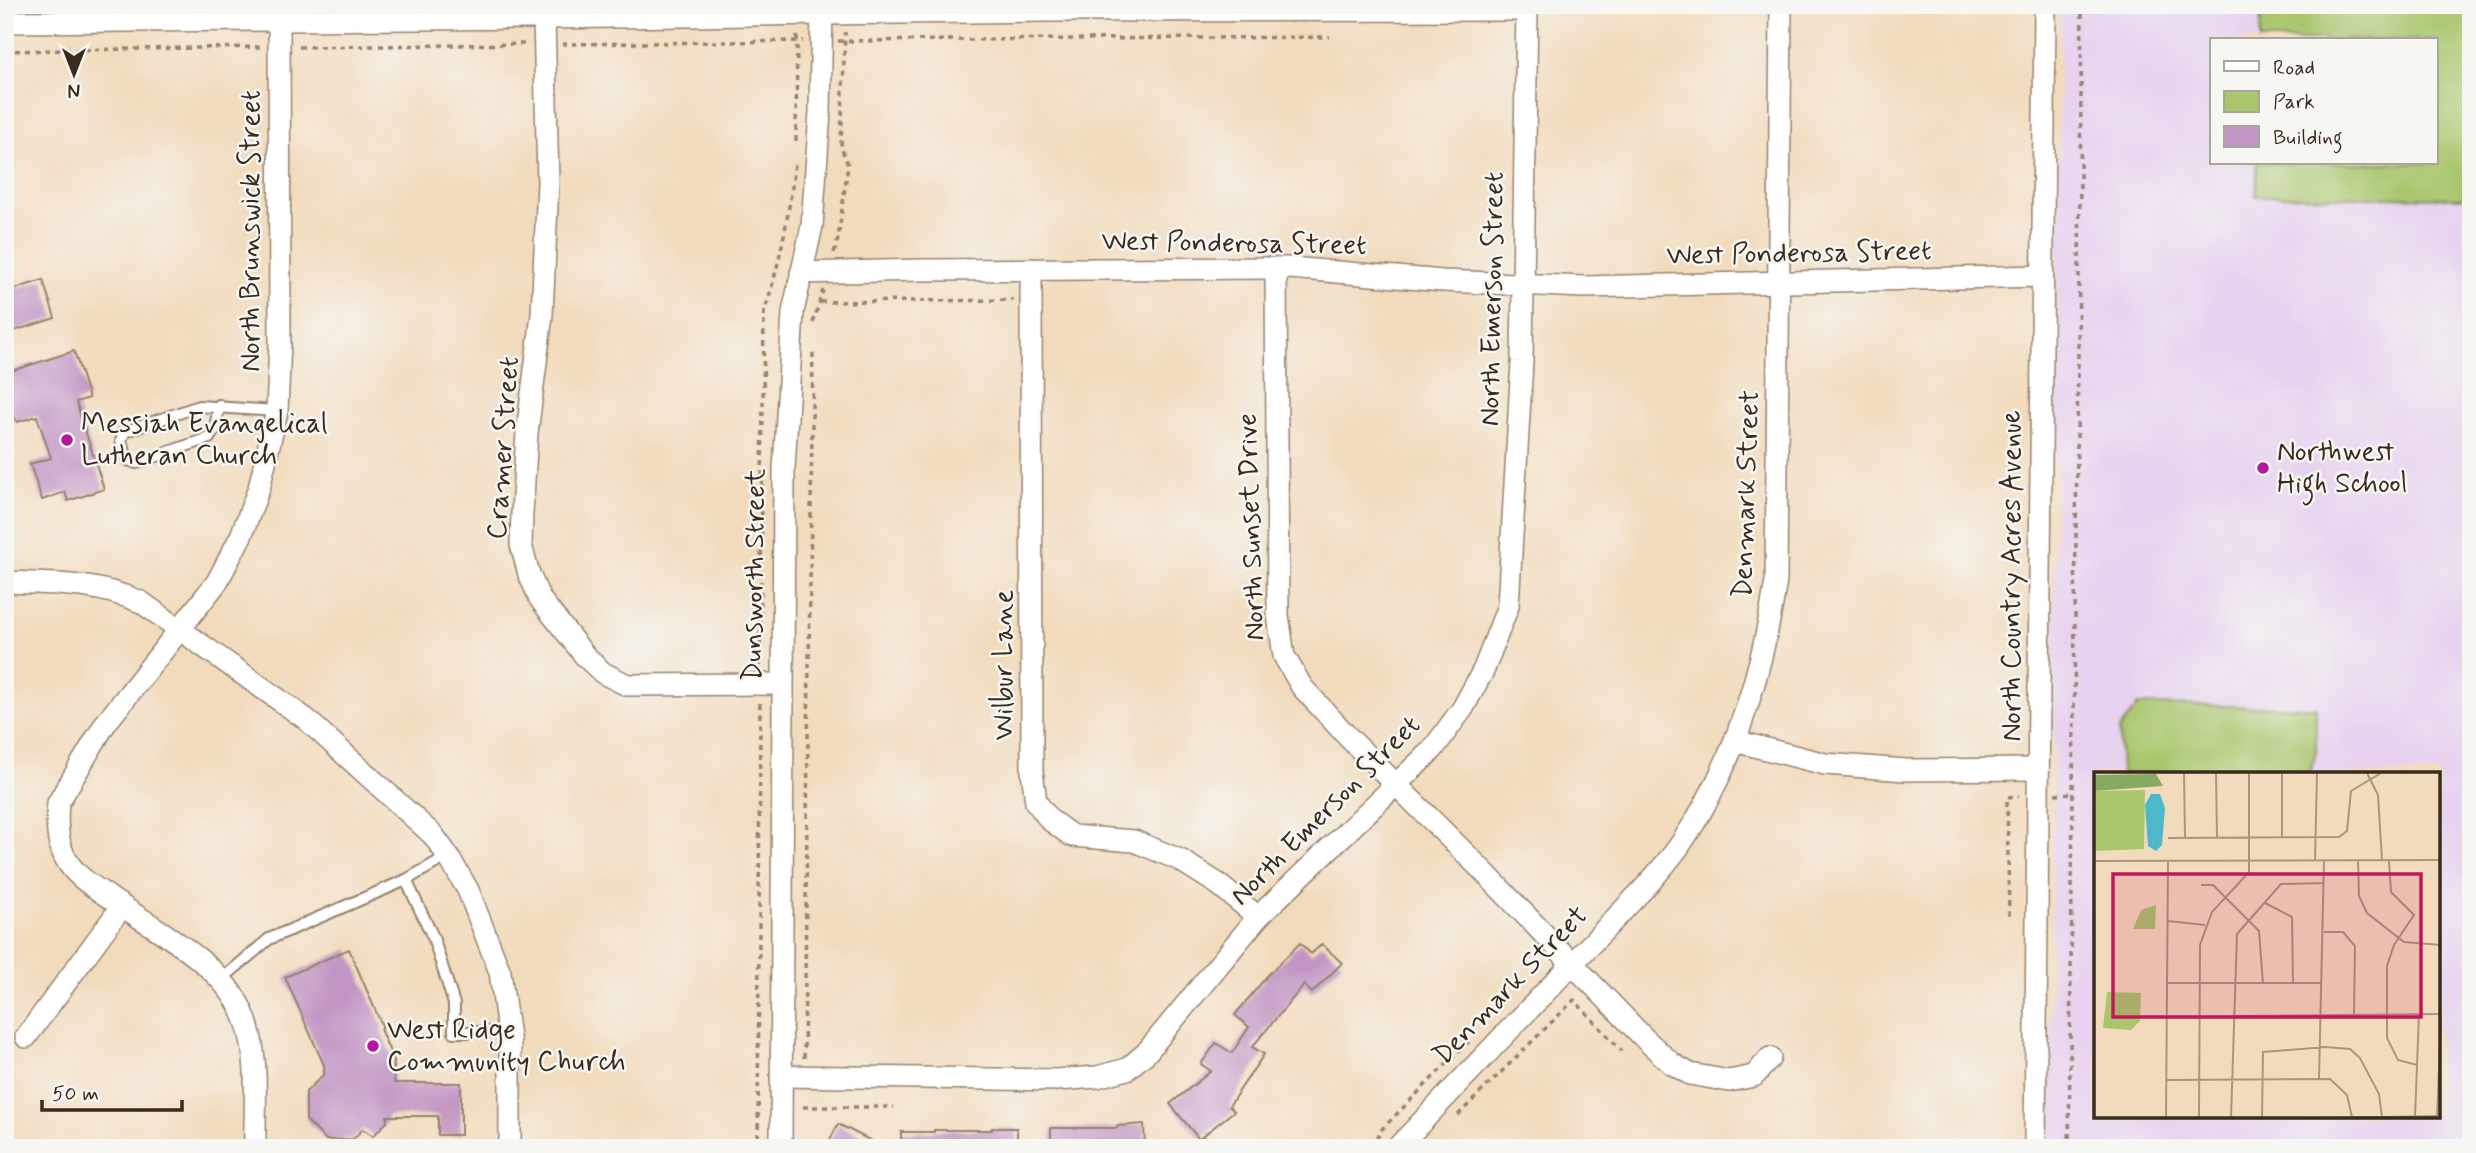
<svg xmlns="http://www.w3.org/2000/svg" width="2476" height="1153" font-family="Mynerve,sans-serif">
  <style>
    .built { fill: #e7d2ef; fill-rule: evenodd }
    .green { fill: #a9c66d; stroke: #727846; stroke-width: 2 }
    .building { fill: #c296c4 }
    .lines { fill: none; stroke-linecap: round; stroke-linejoin: round }
    .service-casing { stroke: #96826e; stroke-width: 14 }
    .minor-casing { stroke: #96826e; stroke-width: 24 }
    .path { stroke: #96826e; stroke-width: 3.5; stroke-dasharray: 5 5; stroke-linecap: butt }
    .service { stroke: #fff; stroke-width: 10 }
    .minor { stroke: #fff; stroke-width: 21 }
    .poi-dot { fill: #b5179e; stroke: #f6f6f2; stroke-width: 2.5 }
    .labels { text-anchor: middle; dominant-baseline: central; stroke-width: 5; stroke-linejoin: round; paint-order: stroke }
    .street-label { font-size: 28px; fill: #3b2a1e; stroke: #f6f6f2 }
    .poi-label { font-size: 28px; fill: #3b2a1e; stroke: #f6f6f2; text-anchor: start }
    .inset-road { fill: none; stroke: #a9947d; stroke-width: 2 }
    .view { fill: #c2185b; fill-opacity: 0.15; stroke: #c2185b; stroke-width: 3.5 }
    .inset-edge { fill: none; stroke: #3b2a1e; stroke-width: 3.5 }
  </style>
  <rect width="100%" height="100%" fill="#f6f6f2"/>
  <filter id="ink" filterUnits="userSpaceOnUse"><feTurbulence type="fractalNoise" baseFrequency=".0143" numOctaves="2"/><feDisplacementMap in="SourceGraphic" scale="14" xChannelSelector="R" yChannelSelector="G"/><feConvolveMatrix kernelMatrix="1 2 1 2 8 2 1 2 1" color-interpolation-filters="sRGB"/></filter>
  <filter id="wash" filterUnits="userSpaceOnUse"><feTurbulence type="fractalNoise" baseFrequency=".00686" numOctaves="4" result="noise"/><feDisplacementMap in="SourceGraphic" scale="28" xChannelSelector="R" yChannelSelector="G"/><feGaussianBlur stdDeviation="1.57" result="paint"/><feColorMatrix in="noise" values="0 0 0 0 0 0 0 0 0 0 0 0 0 0 0 0 0 1.4 0 .05"/><feComposite in="paint" operator="in"/></filter>
  <g filter="url(#wash)">
    <rect width="100%" height="100%" fill="#f2dbbd"/>
    <!-- built -->
    <path class="built" d="M2060 5H2471V1148H2050ZM2212 40H2436V163H2212ZM2096 773H2439V1116H2096Z"/>
    <!-- green -->
    <g class="green">
      <path d="M2261 5H2471V198L2256 196 2257 163H2436V40H2260Z"/>
      <path d="M2138 705 2316 707V752L2310 773H2121L2119 730Z"/>
    </g>
    <g id="blocks">
      <!-- building -->
      <g class="building">
        <path d="M43 280 55 318 5 334V292Z"/>
        <path d="M74 351 89 398 76 402 104 489 68 501 65 492 42 500 30 464 51 458 37 416 17 422 14 417 5 416V373Z"/>
        <path d="M1300 943 1311 954 1322 944 1342 963 1312 993 1304 985 1252 1047 1264 1054 1229 1106 1234 1111 1199 1139 1170 1104 1211 1071 1201 1064 1216 1043 1232 1053 1249 1027 1235 1015 1267 976Z"/>
        <path d="M349 949 383 1028 380 1029 394 1061V1083H461V1135H438V1116H387V1122L373 1136 363 1129 353 1139 326 1140 306 1120V1092L324 1074V1065L285 977Z"/>
        <path d="M838 1124 885 1148H826Z"/>
        <path d="M1144 1124 1145 1148H1051V1128H1117V1126Z"/>
        <path d="M992 1128H1017V1148H901V1132H934V1130H992Z"/>
      </g>
    </g>
  </g>
  <g filter="url(#ink)">
    <use href="#blocks" fill-opacity="0" stroke="#96826e" stroke-width="2"/>
    <g class="lines">
      <!-- service casing -->
      <g class="service-casing">
        <g id="service">
          <path d="M219 405 215 429 209 438 137 463 128 460 121 441 124 432 199 406 277 411"/>
          <path d="M406 880 433 937 454 1004V1032H509"/>
          <path d="M222 979 269 939 406 880 448 856"/>
        </g>
      </g>
      <!-- minor casing -->
      <g class="minor-casing">
        <g id="minor">
          <path d="M544 18 548 183 542 315 527 433 522 513 521 545 529 574 540 599 585 656 603 673 627 685 782 684"/>
          <path d="M5 22 544 18 1048 11 1526 10"/>
          <path d="M1276 268 1278 615 1284 656 1302 687 1348 737 1485 873 1645 1039 1671 1063 1690 1074 1729 1081 1754 1076 1770 1058"/>
          <path d="M1031 269 1032 771 1036 802 1050 820 1072 836 1134 841 1180 860 1218 884 1258 917"/>
          <path d="M801 273 920 270 1290 268 1443 281 1584 287 2042 276"/>
          <path d="M5 582C57 584 93 582 141 602L306 719 433 835 448 856 468 890 500 972 510 1045V1148"/>
          <path d="M1735 741 1825 764 1906 770 2038 769"/>
          <path d="M26 1037 122 906"/>
          <path d="M781 1076 1057 1080 1097 1077 1127 1069 1146 1053 1258 917 1433 749 1463 708 1484 669 1508 606 1522 362 1527 5"/>
          <path d="M255 1148C254 1103 261 1052 242 1011 219 961 154 929 110 898 96 888 79 879 69 864 57 847 56 823 58 803L105 724 217 582 241 536 259 488 277 411 280 342 279 5"/>
          <path d="M781 1148 784 469 793 312 812 226 820 112 822 5"/>
          <path d="M1397 1148 1650 882C1660 870 1671 858 1680 845 1734 767 1762 673 1776 581L1781 5"/>
          <path d="M2035 1148 2045 5"/>
        </g>
      </g>
      <!-- path -->
      <g class="path">
        <path d="M838 41 1330 37"/>
        <path d="M562 44 803 41"/>
        <path d="M299 47 526 44"/>
        <path d="M5 51 260 47"/>
        <path d="M796 141 797 33"/>
        <path d="M834 253 838 239 848 165 841 147 845 32"/>
        <path d="M820 302 1013 300"/>
        <path d="M813 323 823 290"/>
        <path d="M760 666 764 313C780 263 789 215 795 163"/>
        <path d="M2055 794 2074 793"/>
        <path d="M2009 916 2007 797 2019 796"/>
        <path d="M804 1058 813 348"/>
        <path d="M803 1107H894"/>
        <path d="M1458 1115 1574 1000 1622 1051"/>
        <path d="M758 1148 760 702"/>
        <path d="M1372 1148 1382 1129 1471 1039"/>
        <path d="M2069 1148 2082 5"/>
      </g>
      <!-- service -->
      <use href="#service" class="service"/>
      <!-- minor -->
      <use href="#minor" class="minor"/>
    </g>
  </g>
  <!-- markers -->
  <g class="poi-dot">
    <circle cx="67" cy="440" r="7"/>
    <circle cx="2263" cy="468" r="7"/>
    <circle cx="373" cy="1046" r="7"/>
  </g>
  <g class="labels">
    <!-- street labels -->
    <g class="street-label">
      <text transform="translate(251 231) rotate(-90)">North Brunswick Street</text>
      <text transform="translate(1234 244) rotate(1)">West Ponderosa Street</text>
      <text transform="translate(1799 254) rotate(-1)">West Ponderosa Street</text>
      <text transform="translate(1493 299) rotate(-89)">North Emerson Street</text>
      <text transform="translate(504 448) rotate(-86)">Cramer Street</text>
      <text transform="translate(1747 494) rotate(-88)">Denmark Street</text>
      <text transform="translate(1252 527) rotate(-92)">North Sunset Drive</text>
      <text transform="translate(755 575) rotate(-89)">Dunsworth Street</text>
      <text transform="translate(2012 576) rotate(-90)">North Country Acres Avenue</text>
      <text transform="translate(1004 665) rotate(-90)">Wilbur Lane</text>
      <text transform="translate(1326 811) rotate(-45)">North Emerson Street</text>
      <text transform="translate(1511 986) rotate(-46)">Denmark Street</text>
    </g>
    <!-- poi labels -->
    <g class="poi-label">
      <text x="81" y="424">Messiah Evangelical<tspan x="81" dy="32">Lutheran Church</tspan></text>
      <text x="2277" y="452">Northwest<tspan x="2277" dy="32">High School</tspan></text>
      <text x="387" y="1030">West Ridge<tspan x="387" dy="32">Community Church</tspan></text>
    </g>
  </g>
  <!-- overview -->
  <g transform="translate(2094 772)">
    <rect width="346" height="346" fill="#f2dbbd"/>
    <path d="M51 18 50 77 0 79V19ZM62 133 61 157H39L47 138ZM13 220 47 221 46 249 37 258 9 256Z" fill="#a9c66d"/>
    <path d="M62 2 69 14 0 19V3Z" fill="#86ab60"/>
    <path d="M57 22H66L71 36 68 73 62 79 54 74 51 33Z" fill="#4db8ca"/>
    <path class="inset-road" d="M90 1 91 66M122 1 123 66M188 1V66M273 1 284 23 288 88M74 66 245 65 253 59 257 19 287 1M264 88 265 124 273 141 310 170 347 173M0 89 347 88M221 89 223 1M295 89 297 120 320 143 300 173 293 194V266L304 288 323 293M107 113H119L165 159 169 212M171 131 198 145 199 211M74 149 111 153M230 160H249L261 174 260 243M73 211H228M137 244 347 242M225 306 230 89M72 308 236 307 253 323 258 345M321 345 325 242M72 346 74 89M105 346 106 173 118 140 155 100V1M137 346 143 162 187 112 230 111M168 346 169 280 231 275 256 277 266 286 285 322 288 345M234 346 345 344M343 346 347 245"/>
    <path class="view" d="M19 102H327V245H19Z"/>
    <rect width="346" height="346" class="inset-edge"/>
  </g>
  <!-- margin -->
  <rect width="2476" height="1153" fill="none" stroke="#f6f6f2" stroke-width="28"/>
  <!-- legend -->
  <rect x="2210" y="38" width="228" height="126" fill="#f6f6f2" stroke="#aba49d" stroke-width="2"/>
  <rect x="2224" y="61" width="35" height="10" fill="#ffffff" stroke="#aba49d" stroke-width="2"/>
  <text x="2273" y="74" font-size="21" fill="#3b2a1e">Road</text>
  <rect x="2224" y="91" width="35" height="21" fill="#a9c66d" stroke="#aba49d" stroke-width="2"/>
  <text x="2273" y="108" font-size="21" fill="#3b2a1e">Park</text>
  <rect x="2224" y="126" width="35" height="21" fill="#c296c4" stroke="#aba49d" stroke-width="2"/>
  <text x="2273" y="144" font-size="21" fill="#3b2a1e">Building</text>
  <!-- north arrow -->
  <g transform="translate(74 74) rotate(180)" stroke="#f6f6f2" stroke-width="5" paint-order="stroke">
  <path d="M0-5L12 26L0 18L-12 26Z" fill="#3b2a1e"/>
  <text y="-10" font-size="19" font-weight="bold" text-anchor="middle" fill="#3b2a1e">N</text>
  </g>
  <!-- scale -->
  <path d="M42 1100v10h140v-10" fill="none" stroke="#3b2a1e" stroke-width="3.5"/>
  <text x="52" y="1100" font-size="21" fill="#3b2a1e" stroke="#f6f6f2" stroke-width="5" paint-order="stroke">50 m</text>
</svg>
